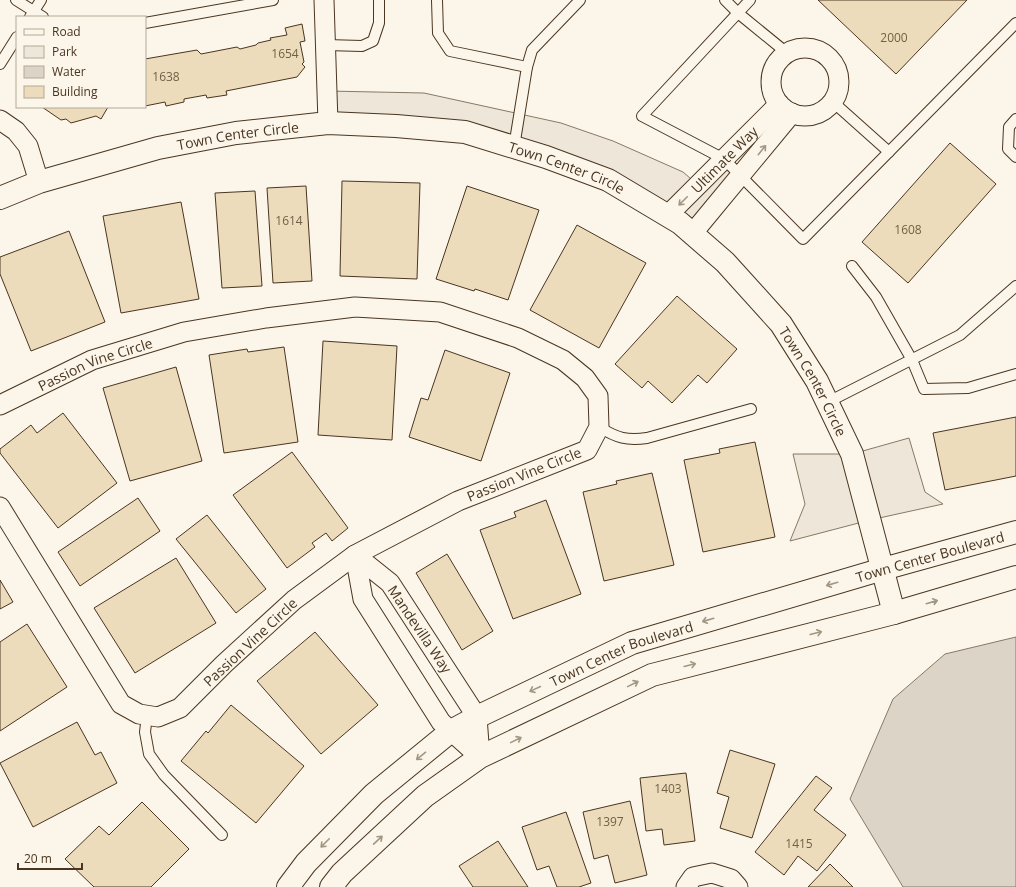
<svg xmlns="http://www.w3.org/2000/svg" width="1016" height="887" font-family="'Open Sans',sans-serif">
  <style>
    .green { fill: #ede6d9; stroke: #887966 }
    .water { fill: #dcd4c6; stroke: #887966 }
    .building { fill: #ecdcbc; stroke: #4a3520 }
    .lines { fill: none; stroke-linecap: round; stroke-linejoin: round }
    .service-casing { stroke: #4a3520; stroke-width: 12 }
    .minor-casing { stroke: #4a3520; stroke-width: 21 }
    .tertiary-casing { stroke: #4a3520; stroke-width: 24 }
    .service { stroke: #fbf6e9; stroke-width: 10 }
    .minor { stroke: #fbf6e9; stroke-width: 19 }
    .tertiary { stroke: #fbf6e9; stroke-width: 22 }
    .oneway { stroke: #a29684 }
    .labels { text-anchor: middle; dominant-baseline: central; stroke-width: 3; stroke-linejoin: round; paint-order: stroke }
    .number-label { font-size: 12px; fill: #725f47 }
    .street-label { font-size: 14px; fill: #4a3520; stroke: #fbf6e9 }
  </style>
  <rect width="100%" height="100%" fill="#fbf6e9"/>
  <!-- green -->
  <g class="green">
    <path d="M327 91 424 93 561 123 613 141 683 172 698 185 724 159 741 175 692 234 668 215 465 132 328 123Z"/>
    <path d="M909 438 925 492 943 504 870 520 790 541 805 504 793 454H852Z"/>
  </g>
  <!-- water -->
  <path class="water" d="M1016 637V887H903L850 799 893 699 945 654Z"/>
  <!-- building -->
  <g class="building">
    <path d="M818 0H967L896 74Z"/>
    <path d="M302 24 305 41 300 42 304 62 302 64 305 67 297 77 226 91 227 95 207 98 206 95 184 99V102L166 106 165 102 145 106V59L197 50 201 54 237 47 240 49 256 45 258 43 271 40 270 38 287 35 285 28Z"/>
    <path d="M42 107H108L101 119 96 116 71 123 66 119 61 120Z"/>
    <path d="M950 143 996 184 908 283 862 242Z"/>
    <path d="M342 181 420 183 417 279 340 276Z"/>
    <path d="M306 186 312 281 273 283 267 188Z"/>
    <path d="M467 186 539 210 508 300 475 289 474 291 436 279Z"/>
    <path d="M255 191 262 286 222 288 215 193Z"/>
    <path d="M181 202 199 299 121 313 103 216Z"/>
    <path d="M577 225 646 263 599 348 530 310Z"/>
    <path d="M69 231 105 322 31 351 0 274V257Z"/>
    <path d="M677 296 737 349 707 383 698 375 672 403 648 381 642 388 615 364Z"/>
    <path d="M323 341 397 346 392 440 318 435Z"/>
    <path d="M284 347 298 442 224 453 209 355 247 349 248 352Z"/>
    <path d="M445 350 510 373 481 461 409 437 421 398 428 400Z"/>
    <path d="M176 367 202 461 130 481 103 388Z"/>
    <path d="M63 413 117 483 58 528 0 453V449L31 425 37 433Z"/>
    <path d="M1016 417V476L945 490 933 433Z"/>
    <path d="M755 442 775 537 703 552 684 460 720 453 719 449Z"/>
    <path d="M292 452 348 528 332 541 326 533 312 543 315 547 287 568 233 495Z"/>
    <path d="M652 473 674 565 604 581 583 492 617 484 616 481Z"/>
    <path d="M138 498 160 531 80 586 58 552Z"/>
    <path d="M546 500 581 594 513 619 480 530 516 517 514 512Z"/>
    <path d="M207 515 266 589 236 613 176 539Z"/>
    <path d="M447 554 493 631 462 650 416 573Z"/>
    <path d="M176 558 216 623 135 673 94 608Z"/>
    <path d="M0 580 13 602 0 609Z"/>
    <path d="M27 624 67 687 0 731V642Z"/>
    <path d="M315 632 378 705 321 754 257 681Z"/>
    <path d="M231 705 304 766 256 823 181 761 206 731 208 733Z"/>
    <path d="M77 722 95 755 101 752 117 783 33 827 0 763Z"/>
    <path d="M730 750 775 764 752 838 720 828 729 797 717 793Z"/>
    <path d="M686 773 695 841 664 845 662 829 646 831 640 778Z"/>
    <path d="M816 776 832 788 814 810 846 835 817 871 798 856 784 875 755 852Z"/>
    <path d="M630 801 647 875 615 883 608 855 594 859 583 812Z"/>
    <path d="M142 802 189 849 151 887H94L65 859 99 826 109 835Z"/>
    <path d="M566 812 591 883 579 887H557L549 866 537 870 522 827Z"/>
    <path d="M498 841 528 887H473L459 866Z"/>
    <path d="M830 864 853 887H808Z"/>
  </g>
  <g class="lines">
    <!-- service casing -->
    <g class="service-casing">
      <g id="service">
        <path d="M16 0 43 17"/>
        <path d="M437 0 438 33 450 51 527 67 514 147"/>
        <path d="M725 0 738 13 787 53"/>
        <path d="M750 0 642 116 724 159 803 239 1016 23"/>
        <path d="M30 17 41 0"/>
        <path d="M145 23 273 0"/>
        <path d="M326 45 362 46 373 41 379 23V0"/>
        <path d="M0 64 17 37"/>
        <path d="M527 67 532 50 580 0"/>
        <path d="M833 102 889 152"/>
        <path d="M1016 119 1009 127 1008 149 1016 157"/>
        <path d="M852 266 876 297 912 360 924 389 968 388 1016 374"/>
        <path d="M828 402 960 335 1016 286"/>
        <path d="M599 427C617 438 627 441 647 438L751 409"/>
        <path d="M147 715 145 732 149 754 164 775 222 835"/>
      </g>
    </g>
    <!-- minor casing -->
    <g class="minor-casing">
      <g id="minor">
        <path d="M324 0 328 123"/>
        <circle cx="805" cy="82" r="34"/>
        <path d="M0 120 16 131 28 146 39 182"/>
        <path id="s1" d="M668 215 779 104"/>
        <path d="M692 234 792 113"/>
        <path id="s2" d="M0 405 92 360 184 332 266 318 355 307 440 312 518 338 563 360 585 378 598 396 599 427 587 450 458 501 355 555 294 600 224 664 180 708 158 717 139 714 121 704 0 507"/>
        <path d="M355 555 390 583 477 717 480 757 441 722 363 599Z"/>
        <path d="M686 887 693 877 712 873 731 879 738 887"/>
      </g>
    </g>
    <!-- tertiary casing -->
    <g class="tertiary-casing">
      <g id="tertiary">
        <path id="s3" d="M0 198 39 182 158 148 236 133 328 123 396 126 465 132 546 157 608 180 680 223 725 262 781 324 817 381 852 454 894 613"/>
        <path id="s4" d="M288 887 306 863 374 794 451 731 477 717 632 643 883 569 1016 532"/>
        <path d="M331 887 342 873 425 796 480 757 652 675 894 613 1016 577"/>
      </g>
    </g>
    <!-- service -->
    <use href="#service" class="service"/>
    <!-- minor -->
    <use href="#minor" class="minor"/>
    <!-- tertiary -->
    <use href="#tertiary" class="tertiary"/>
  </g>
  <!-- one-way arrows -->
  <defs><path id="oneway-shaft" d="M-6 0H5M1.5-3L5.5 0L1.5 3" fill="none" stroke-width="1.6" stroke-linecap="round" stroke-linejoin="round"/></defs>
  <g class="oneway">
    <use href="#oneway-shaft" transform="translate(762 150) rotate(-51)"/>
    <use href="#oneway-shaft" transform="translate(683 201) rotate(135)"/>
    <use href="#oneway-shaft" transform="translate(832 584) rotate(164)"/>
    <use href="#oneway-shaft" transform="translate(932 602) rotate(-16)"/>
    <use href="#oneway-shaft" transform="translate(708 620) rotate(164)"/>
    <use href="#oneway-shaft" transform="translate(816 633) rotate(-14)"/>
    <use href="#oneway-shaft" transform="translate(690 665) rotate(-14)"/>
    <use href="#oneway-shaft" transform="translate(633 684) rotate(-26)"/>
    <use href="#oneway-shaft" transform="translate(535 689) rotate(155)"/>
    <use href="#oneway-shaft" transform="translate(516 740) rotate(-26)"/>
    <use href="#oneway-shaft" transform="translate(421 756) rotate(141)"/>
    <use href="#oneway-shaft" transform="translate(378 840) rotate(-43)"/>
    <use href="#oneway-shaft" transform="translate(325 843) rotate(135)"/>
  </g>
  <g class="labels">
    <!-- number labels -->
    <g class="number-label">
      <text x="894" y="37">2000</text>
      <text x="285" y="53">1654</text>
      <text x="166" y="76">1638</text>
      <text x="289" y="220">1614</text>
      <text x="908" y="229">1608</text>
      <text x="668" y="788">1403</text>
      <text x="610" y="821">1397</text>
      <text x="799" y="843">1415</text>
    </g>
    <!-- street labels -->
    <g class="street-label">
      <text stroke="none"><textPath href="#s3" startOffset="247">Town Center Circle</textPath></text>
      <text stroke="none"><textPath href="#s1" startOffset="79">Ultimate Way</textPath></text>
      <text stroke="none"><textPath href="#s3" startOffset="583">Town Center Circle</textPath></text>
      <text stroke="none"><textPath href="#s2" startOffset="104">Passion Vine Circle</textPath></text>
      <text stroke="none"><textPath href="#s3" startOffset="919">Town Center Circle</textPath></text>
      <text transform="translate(524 474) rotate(-22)">Passion Vine Circle</text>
      <text stroke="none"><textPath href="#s4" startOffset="738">Town Center Boulevard</textPath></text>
      <text transform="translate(420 629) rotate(56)">Mandevilla Way</text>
      <text transform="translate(250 642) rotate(-43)">Passion Vine Circle</text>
      <text stroke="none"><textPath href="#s4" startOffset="414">Town Center Boulevard</textPath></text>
    </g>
  </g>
  <!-- legend -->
  <rect x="16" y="16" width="130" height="92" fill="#fbf6e9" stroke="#b4a999"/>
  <rect x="24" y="29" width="20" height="6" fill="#fbf6e9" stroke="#b4a999"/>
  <text x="52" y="36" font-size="12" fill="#4a3520">Road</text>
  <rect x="24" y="46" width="20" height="12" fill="#ede6d9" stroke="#b4a999"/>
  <text x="52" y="56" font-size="12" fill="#4a3520">Park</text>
  <rect x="24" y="66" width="20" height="12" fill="#dcd4c6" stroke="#b4a999"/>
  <text x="52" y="76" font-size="12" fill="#4a3520">Water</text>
  <rect x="24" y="86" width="20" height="12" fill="#ecdcbc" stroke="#b4a999"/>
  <text x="52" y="96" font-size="12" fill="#4a3520">Building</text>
  <!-- scale -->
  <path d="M18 863v6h64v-6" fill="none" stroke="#4a3520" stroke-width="2"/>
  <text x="24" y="863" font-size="12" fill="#4a3520" stroke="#fbf6e9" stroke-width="3" paint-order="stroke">20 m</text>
</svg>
